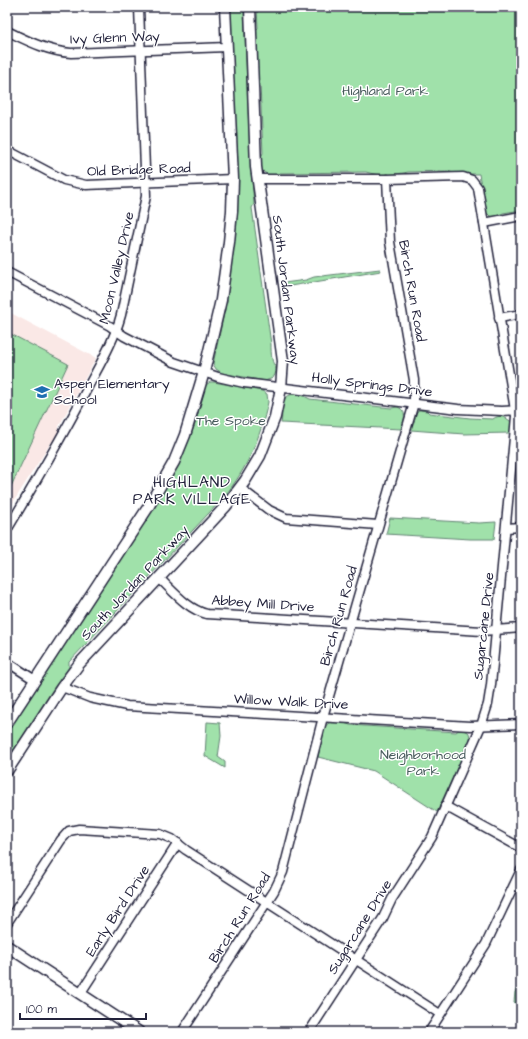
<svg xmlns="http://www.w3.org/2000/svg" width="528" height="1039" font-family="'Architects Daughter',sans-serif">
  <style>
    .built { fill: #fae8e6 }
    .green { fill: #a0e1aa; stroke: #618272 }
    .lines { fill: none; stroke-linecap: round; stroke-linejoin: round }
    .minor-casing { stroke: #22223b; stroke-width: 11 }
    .tertiary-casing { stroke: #22223b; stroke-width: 13 }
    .minor { stroke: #fff; stroke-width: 8 }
    .tertiary { stroke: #fff; stroke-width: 10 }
    .labels { text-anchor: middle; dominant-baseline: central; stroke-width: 3; stroke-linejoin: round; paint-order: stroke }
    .street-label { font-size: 14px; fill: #22223b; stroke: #fff }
    .park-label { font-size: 14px; fill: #485b5c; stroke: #fff }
    .poi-label { font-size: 14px; fill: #22223b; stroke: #fff; text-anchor: start }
    .neighbourhood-label { font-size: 15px; letter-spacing: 1px; fill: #22223b; stroke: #fff }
  </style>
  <rect width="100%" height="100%" fill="#fff"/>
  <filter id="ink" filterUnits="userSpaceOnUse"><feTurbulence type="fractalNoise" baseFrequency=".025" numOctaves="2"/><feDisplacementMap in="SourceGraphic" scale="8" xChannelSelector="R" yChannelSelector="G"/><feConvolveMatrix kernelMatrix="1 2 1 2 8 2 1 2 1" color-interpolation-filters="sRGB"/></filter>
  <g filter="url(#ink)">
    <!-- built -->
    <path class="built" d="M7 311 96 358 59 426 58 435 50 444 7 512Z"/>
    <!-- green -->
    <g class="green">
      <path d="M229 7H243L244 12 250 155 254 204 252 208 271 344C271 349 271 354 272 359 273 367 280 367 273 378L265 381 222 373 216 369 213 364 225 309 228 276 236 223Z"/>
      <path d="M257 7H521V210L503 213 495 217 490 216 485 211 479 174H456L448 171 408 172C395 175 378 176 366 172L280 173C265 180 255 167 263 153L260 84 257 81 255 31 258 28Z"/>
      <path d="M380 269 381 271 284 287V283L306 280 314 277Z"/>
      <path d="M7 332 68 364 7 495V427L13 417 7 413Z"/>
      <path d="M210 382H214L262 391 267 394 268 402C260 439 248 467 224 497L69 662V667L55 686 7 760V731L177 468 196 422 203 390 206 385Z"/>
      <path d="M294 394 304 396 310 399 391 408 398 407C408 412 404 420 401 429L281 423C284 413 276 397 294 394Z"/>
      <path d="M419 410 427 411 429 413 470 418 493 419C499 414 506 417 511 422L512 432 509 433 464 434 411 430 409 429 415 413Z"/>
      <path d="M390 518 479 523 496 522 494 539H470L386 534Z"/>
      <path d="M207 722 220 723 221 736 218 757 225 762V768L205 756Z"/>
      <path d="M330 722H341L350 725 456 732C461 728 465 729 469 733L471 741 466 748 437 812 374 771 318 757 324 727Z"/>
      <path d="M519 986 521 987V1006L514 1002 515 992Z"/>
    </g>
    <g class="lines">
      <!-- minor casing -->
      <g class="minor-casing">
        <g id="minor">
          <path d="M7 31C28 41 47 51 71 53L227 47"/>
          <path d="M7 150 64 180 86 185 233 179"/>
          <path d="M257 179H387L463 177 472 180 478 188 516 416 491 685 488 704 481 726 432 837 392 899 383 918 309 1032"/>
          <path d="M484 223 521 216"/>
          <path d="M7 272 110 326 124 336 174 362 218 377 244 383 458 409 502 411 521 410"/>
          <path d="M499 318 521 314"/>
          <path d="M240 488 269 510 286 518 378 525"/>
          <path d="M506 528 521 527"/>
          <path d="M7 530C35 483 63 436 88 387 100 364 114 341 121 315L146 196 139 7"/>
          <path d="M159 578C173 591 187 609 207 614L482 631 521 628"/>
          <path d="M7 662 35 680"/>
          <path d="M62 687 90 698 127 706 470 726 521 724"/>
          <path d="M445 806 521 848"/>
          <path d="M7 923 61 840 69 831 79 829 160 834 172 839 186 850 440 1014"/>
          <path d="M80 994 178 843"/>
          <path d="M182 1032 274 891 283 872 323 717 414 403V380L390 242 387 179"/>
          <path d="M429 1032 486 944 521 870"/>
        </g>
      </g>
      <!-- tertiary casing -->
      <g class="tertiary-casing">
        <g id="tertiary">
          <path d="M7 723 147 509 174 462 185 435 204 372 221 300 229 242 232 211 233 179 225 7"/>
          <path d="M7 771 62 687 79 664 226 506 245 481 260 456 275 417 281 388 283 361 256 167 250 7"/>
          <path d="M7 946 139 1032"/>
        </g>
      </g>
      <!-- minor -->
      <use href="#minor" class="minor"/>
      <!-- tertiary -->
      <use href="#tertiary" class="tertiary"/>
    </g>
  </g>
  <!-- icons -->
  <defs>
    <g id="school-bare" transform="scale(1.2)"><path d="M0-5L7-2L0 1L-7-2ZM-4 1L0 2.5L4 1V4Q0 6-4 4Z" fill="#1f6fb2" stroke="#fff" stroke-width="2.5" paint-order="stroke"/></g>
  </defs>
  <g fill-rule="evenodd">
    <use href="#school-bare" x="42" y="392"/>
  </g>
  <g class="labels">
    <!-- street labels -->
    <g class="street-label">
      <text transform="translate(115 38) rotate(-2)">Ivy Glenn Way</text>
      <text transform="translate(139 170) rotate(-2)">Old Bridge Road</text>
      <text transform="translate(117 268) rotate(-77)">Moon Valley Drive</text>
      <text transform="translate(286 290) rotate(83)">South Jordan Parkway</text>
      <text transform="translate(412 291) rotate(80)">Birch Run Road</text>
      <text transform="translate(372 385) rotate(7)">Holly Springs Drive</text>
      <text transform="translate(135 583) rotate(-47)">South Jordan Parkway</text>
      <text transform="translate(263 604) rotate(4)">Abbey Mill Drive</text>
      <text transform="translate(339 616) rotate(-74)">Birch Run Road</text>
      <text transform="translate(484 626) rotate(-84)">Sugarcane Drive</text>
      <text transform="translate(291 702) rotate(3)">Willow Walk Drive</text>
      <text transform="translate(118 911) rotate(-57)">Early Bird Drive</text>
      <text transform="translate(240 918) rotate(-58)">Birch Run Road</text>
      <text transform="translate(360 927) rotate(-58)">Sugarcane Drive</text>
    </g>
    <!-- park labels -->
    <g class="park-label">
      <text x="385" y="91">Highland Park</text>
      <text x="231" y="421">The Spoke</text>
      <text x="423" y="755">Neighborhood<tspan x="423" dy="16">Park</tspan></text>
    </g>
    <!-- poi labels -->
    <g class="poi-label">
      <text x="54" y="384">Aspen Elementary<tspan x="54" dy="16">School</tspan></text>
    </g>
    <!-- neighbourhood labels -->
    <g class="neighbourhood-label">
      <text x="192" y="482">HIGHLAND<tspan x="192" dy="17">PARK VILLAGE</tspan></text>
    </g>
  </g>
  <!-- margin -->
  <rect width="528" height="1039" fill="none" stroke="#fff" stroke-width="24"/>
  <rect x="12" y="12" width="504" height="1015" fill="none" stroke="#22223b" stroke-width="1.5" filter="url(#ink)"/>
  <!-- scale -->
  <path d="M20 1013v6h126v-6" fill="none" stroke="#22223b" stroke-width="2"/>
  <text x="26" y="1013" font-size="12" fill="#22223b" stroke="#ffffff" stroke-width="3" paint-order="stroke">100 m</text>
</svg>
